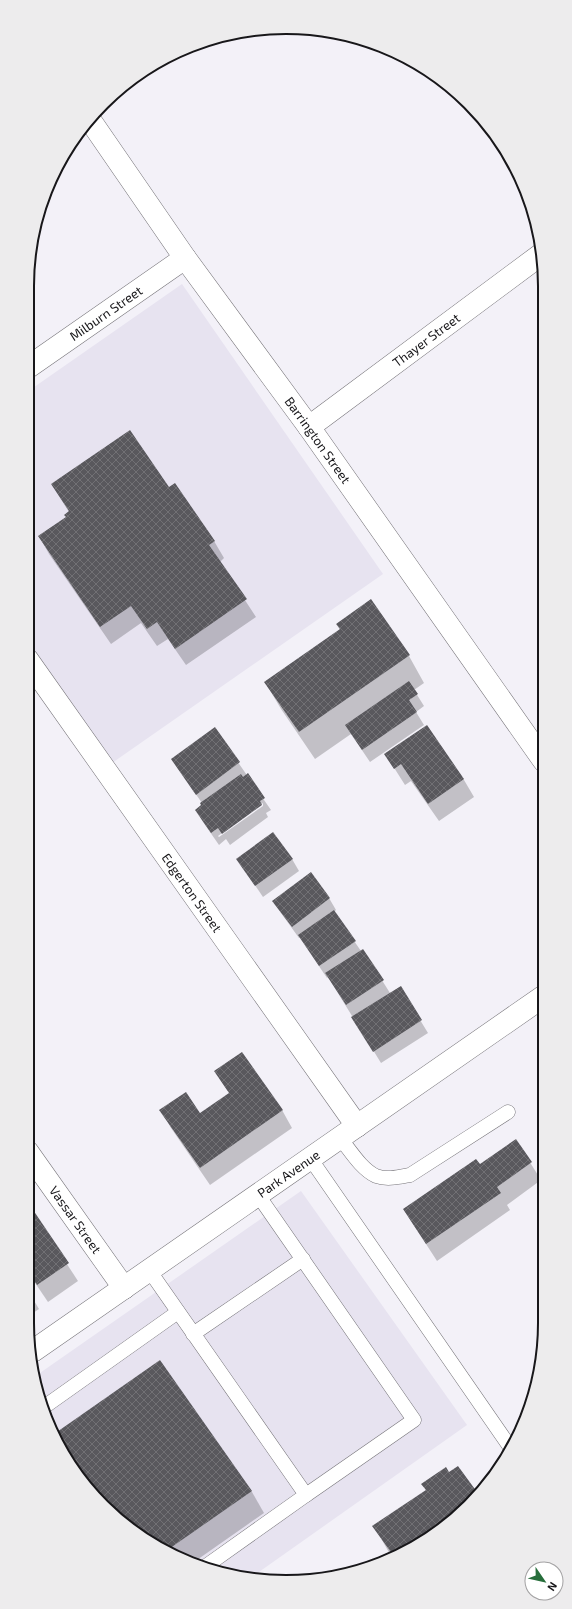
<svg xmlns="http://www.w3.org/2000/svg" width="572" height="1609" font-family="'Exo 2',sans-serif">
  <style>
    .built { fill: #e7e3f0 }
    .shadow { fill: #0003; fill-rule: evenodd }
    .building { fill: url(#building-cross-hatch) }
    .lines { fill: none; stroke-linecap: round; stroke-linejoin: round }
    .lane-casing { stroke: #757378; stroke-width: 15 }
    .street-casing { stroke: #757378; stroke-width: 23 }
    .secondary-casing { stroke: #757378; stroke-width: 23 }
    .lane { stroke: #fff; stroke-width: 14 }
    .street { stroke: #fff; stroke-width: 22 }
    .secondary { stroke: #fff; stroke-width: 22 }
    .labels { text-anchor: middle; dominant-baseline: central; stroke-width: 4; stroke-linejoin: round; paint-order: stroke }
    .street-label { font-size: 13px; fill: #18171a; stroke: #fff }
    .rim { fill: none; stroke: #18171a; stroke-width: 2 }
  </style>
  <defs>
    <pattern id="building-cross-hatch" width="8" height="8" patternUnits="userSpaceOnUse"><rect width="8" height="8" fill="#59585d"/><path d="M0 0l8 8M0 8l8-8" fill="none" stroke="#717074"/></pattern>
  </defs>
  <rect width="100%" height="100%" fill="#f3f1f8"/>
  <!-- built -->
  <g class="built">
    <path d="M182 284 383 574 112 763 27 640V392Z"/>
    <path d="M301 1191 467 1425 249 1579 171 1555 91 1494 47 1422 37 1375Z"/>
  </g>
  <!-- shadow -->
  <g class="shadow">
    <path d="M52 485 169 488 214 541 224 558 220 562 256 617 186 665 168 639 157 646 141 623 111 644 49 554 39 536 67 517 69 512Z"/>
    <path d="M337 624 409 656 424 683 414 690 424 706 416 712 424 725 370 762 351 734 315 759 281 709 265 682 340 630Z"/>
    <path d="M426 726 464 780 474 797 439 821 411 781 405 785 386 755Z"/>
    <path d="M215 729 271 810 266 813 268 817 230 845 226 839 219 845 203 822 196 810 203 806 202 803 172 760ZM263 803V806L219 837 218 836Z"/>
    <path d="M237 859H292L299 871 263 897Z"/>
    <path d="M329 898 336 910 334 912 361 951 363 950 390 993 400 987 428 1033 381 1063 328 977 327 978 300 938H299L281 913 274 901Z"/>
    <path d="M216 1071 282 1110 292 1128 210 1185 171 1128 161 1110 200 1115 230 1094Z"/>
    <path d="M516 1140 541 1180 507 1205 510 1210 437 1261 404 1210 480 1165Z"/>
    <path d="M27 1203 78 1281 48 1302 27 1271Z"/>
    <path d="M27 1289 39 1309 27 1317Z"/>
    <path d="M160 1361 252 1492 264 1513 194 1562 171 1555 91 1494Z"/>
    <path d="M449 1473 476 1492 430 1538 391 1556 374 1526 426 1491 423 1484Z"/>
  </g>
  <!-- building -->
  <g class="building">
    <path d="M130 430 169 487 175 483 215 541 209 545 247 599 175 649 157 622 147 629 131 606 100 627 38 536 66 517 64 515 69 511 51 484Z"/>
    <path d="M371 599 410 655 299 732 264 682 340 629 336 624Z"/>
    <path d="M409 681 418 694 409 700 417 712 362 750 345 725Z"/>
    <path d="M427 725 464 779 428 804 401 764 394 769 384 754Z"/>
    <path d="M215 727 240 762 196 795 171 759Z"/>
    <path d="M248 773 265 798 260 801 262 805 222 834 218 828 211 833 195 810 201 805 200 803 241 774 243 777Z"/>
    <path d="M273 832 293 859 255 886 236 859Z"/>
    <path d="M311 872 330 898 292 927 272 901Z"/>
    <path d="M334 910 356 941 319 966 298 935Z"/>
    <path d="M363 949 384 980 346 1005 325 973Z"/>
    <path d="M401 986 422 1020 373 1052 351 1017Z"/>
    <path d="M242 1052 283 1110 200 1168 159 1110 186 1092 200 1113 229 1093 214 1071Z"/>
    <path d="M516 1139 532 1162 497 1187 501 1193 426 1244 403 1209 476 1159 480 1164Z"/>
    <path d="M27 1201 69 1263 37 1285 27 1270Z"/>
    <path d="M160 1360 252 1491 166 1551 91 1494 54 1434Z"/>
    <path d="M458 1466 477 1492 430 1538 393 1555 372 1526 426 1490 421 1484 446 1467 449 1472Z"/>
  </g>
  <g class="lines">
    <!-- lane casing -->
    <g class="lane-casing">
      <g id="lane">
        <path d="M340 1138C350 1150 361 1169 376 1176 387 1180 399 1177 410 1175L508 1112"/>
        <path d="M310 1158 510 1447"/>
        <path d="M258 1195 414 1420 306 1495"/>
        <path d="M149 1270 306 1495 206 1566"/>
        <path d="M193 1334 303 1259"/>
        <path d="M44 1407 178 1312"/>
      </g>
    </g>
    <!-- street casing -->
    <g class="street-casing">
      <g id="street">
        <path id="s1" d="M90 120 185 258 309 427 544 761"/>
        <path id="s2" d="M27 368 185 258"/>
        <path id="s3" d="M309 427 543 253"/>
        <path id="s4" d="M27 659 357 1126"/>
        <path id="s5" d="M27 1151 124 1288"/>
      </g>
    </g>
    <!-- secondary casing -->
    <g class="secondary-casing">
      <g id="secondary">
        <path id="s6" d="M33 1351 544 996"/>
      </g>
    </g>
    <!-- lane -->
    <use href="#lane" class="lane"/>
    <!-- street -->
    <use href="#street" class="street"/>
    <!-- secondary -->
    <use href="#secondary" class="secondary"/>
  </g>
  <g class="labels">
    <!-- street labels -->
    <g class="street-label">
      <text stroke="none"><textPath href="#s2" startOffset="96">Milburn Street</textPath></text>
      <text stroke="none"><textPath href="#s3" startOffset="146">Thayer Street</textPath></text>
      <text stroke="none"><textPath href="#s1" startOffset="393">Barrington Street</textPath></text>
      <text stroke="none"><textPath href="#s4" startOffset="286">Edgerton Street</textPath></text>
      <text stroke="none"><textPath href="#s6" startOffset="311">Park Avenue</textPath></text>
      <text stroke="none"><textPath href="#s5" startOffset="84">Vassar Street</textPath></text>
    </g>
  </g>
  <!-- crop -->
  <path d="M0 0H572V1609H0ZM286 34H286A252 252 0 0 1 538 286V1323A252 252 0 0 1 286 1575H286A252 252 0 0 1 34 1323V286A252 252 0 0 1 286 34Z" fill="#edeced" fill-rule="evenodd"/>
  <path class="rim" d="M286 34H286A252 252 0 0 1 538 286V1323A252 252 0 0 1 286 1575H286A252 252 0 0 1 34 1323V286A252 252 0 0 1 286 34Z"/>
  <!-- north arrow -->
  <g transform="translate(544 1581) rotate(124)"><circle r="19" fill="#ffffff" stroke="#a3a2a3"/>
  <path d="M0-3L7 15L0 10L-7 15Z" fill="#276e3b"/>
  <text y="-6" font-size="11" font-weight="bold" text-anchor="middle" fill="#18171a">N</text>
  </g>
</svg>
